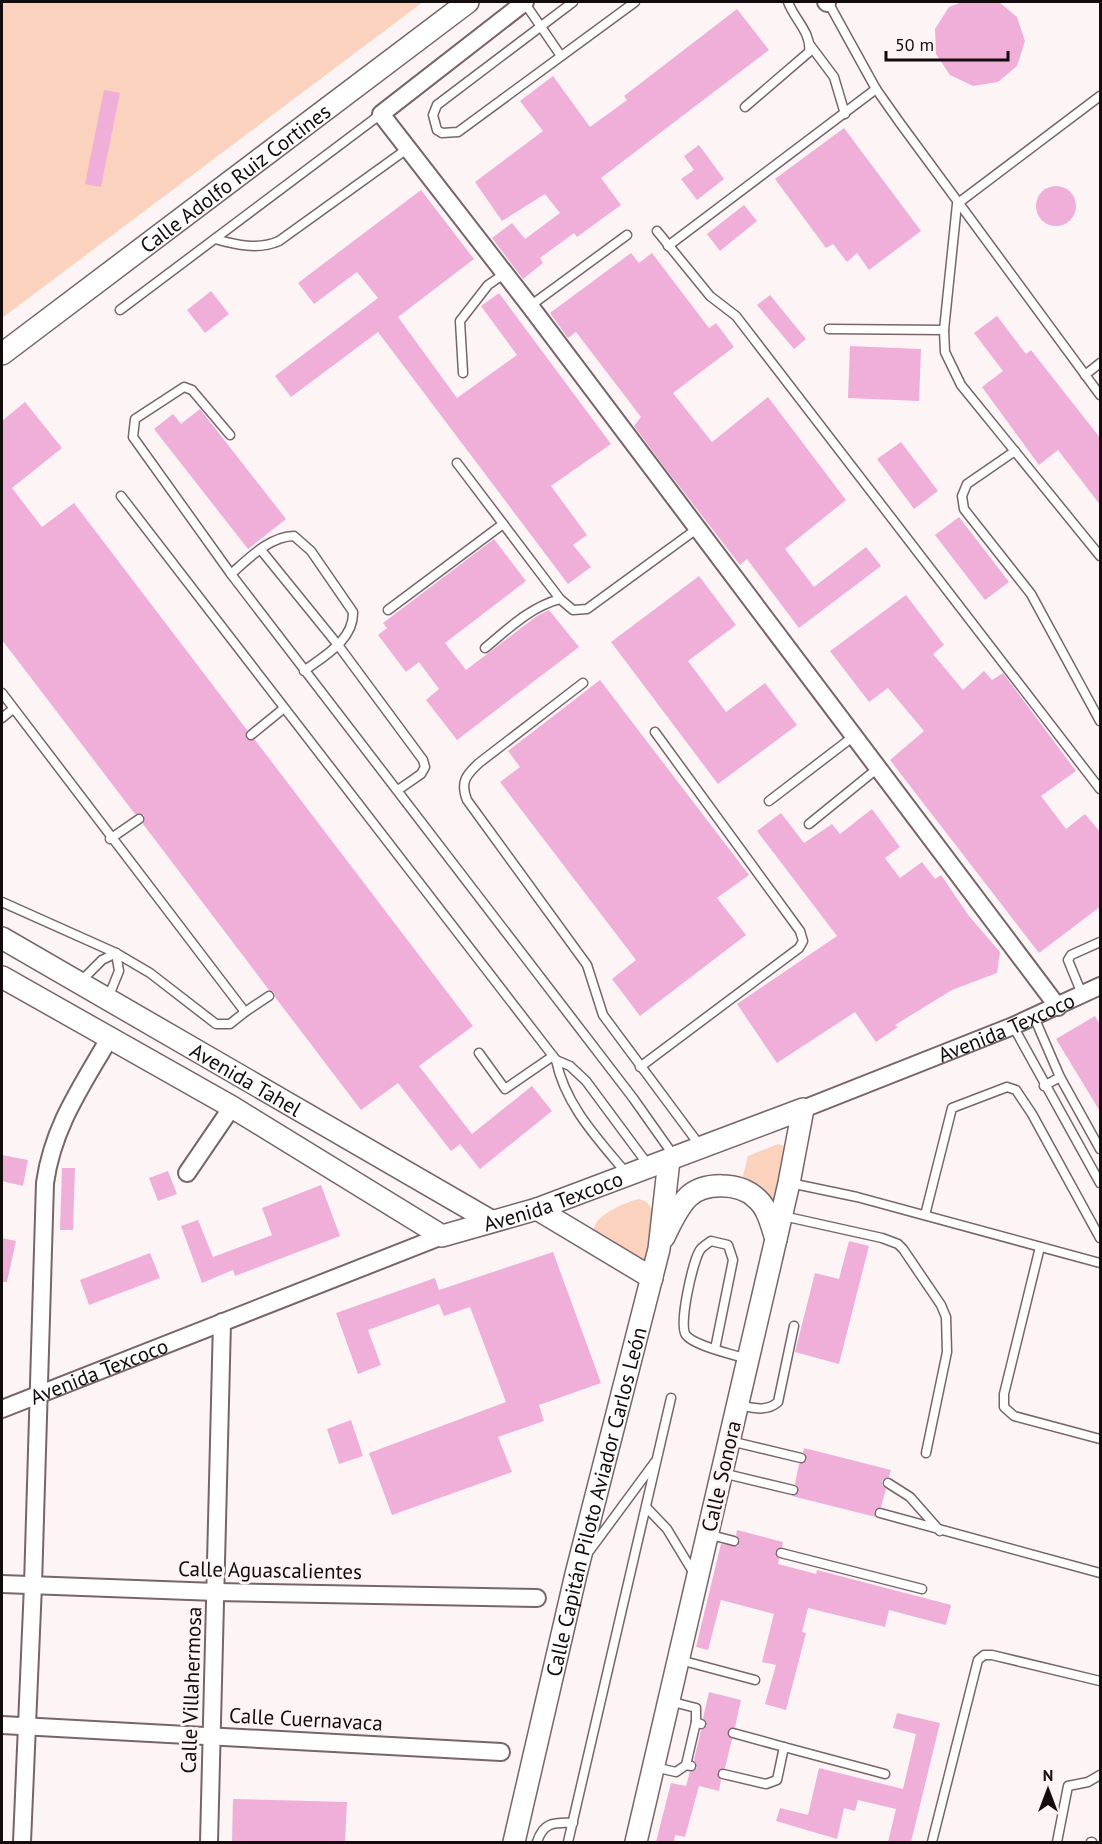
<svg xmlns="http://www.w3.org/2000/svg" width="1102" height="1844" font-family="'PT Sans',sans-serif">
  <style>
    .green { fill: #fbd2be }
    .building { fill: #efafd8 }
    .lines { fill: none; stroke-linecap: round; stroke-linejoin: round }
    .service-casing { stroke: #776569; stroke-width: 11 }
    .minor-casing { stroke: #776569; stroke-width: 20 }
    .tertiary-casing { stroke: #776569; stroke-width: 24 }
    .service { stroke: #fff; stroke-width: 8 }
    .minor { stroke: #fff; stroke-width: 16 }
    .tertiary { stroke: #fff; stroke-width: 21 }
    .labels { text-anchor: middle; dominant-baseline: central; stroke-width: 6; stroke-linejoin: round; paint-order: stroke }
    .street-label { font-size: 21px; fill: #120c0d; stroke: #fdf4f6 }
  </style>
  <rect width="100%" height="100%" fill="#fdf4f6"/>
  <!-- green -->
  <g class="green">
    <path d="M2 2H423L2 318Z"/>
    <path d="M778 1144 787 1147 774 1205 741 1183 748 1156Z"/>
    <path d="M639 1199 647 1202 656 1217 646 1263 594 1231C592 1216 626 1202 639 1199Z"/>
  </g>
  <!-- building -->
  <g class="building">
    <path d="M962 2H999L1017 17 1025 41 1017 66 998 82 973 86 950 75 936 54 935 29 949 7Z"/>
    <path d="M737 9 769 50 601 178 621 205 577 237 574 233 540 258 543 263 523 279 492 238 512 223 525 239 560 213 545 194 502 221 475 182 543 131 520 101 553 76 590 127 627 100 624 96Z"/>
    <path d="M104 90 120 93 101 187 85 184Z"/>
    <path d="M844 128 921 231 869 270 857 253 847 262 833 244 826 248 775 179Z"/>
    <path d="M699 145 724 179 697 200 681 179 694 170 684 156Z"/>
    <circle cx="1056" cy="206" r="20"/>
    <path d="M421 190 474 259 398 317 457 398 517 355 481 306 499 293 611 444 551 486 587 535 573 545 591 567 568 584 378 332 291 397 275 376 378 298 357 272 314 304 298 283Z"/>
    <path d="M744 205 757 221 720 251 707 234Z"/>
    <path d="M631 253 639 263 652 253 709 328 716 323 734 347 673 393 712 442 768 397 846 500 785 549 814 587 866 547 881 566 799 628 747 559 740 565 659 460 634 426 641 417 576 332 568 338 550 313Z"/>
    <path d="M211 291 229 314 205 333 187 310Z"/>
    <path d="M770 295 806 339 794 349 757 305Z"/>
    <path d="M997 316 1026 354 1031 350 1101 439V506L1058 450 1039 465 982 387 1003 371 974 333Z"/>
    <path d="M850 346 921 349 919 401 848 398Z"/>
    <path d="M25 402 62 448 12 488 42 527 74 503 247 730 246 739 255 740 473 1026 419 1066 472 1134 532 1086 552 1111 480 1169 460 1144 451 1151 398 1083 361 1110 275 997 274 992 269 990 143 824 144 815 135 814 2 640V421Z"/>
    <path d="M200 409 286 519 248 549 154 429 173 414 181 424Z"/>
    <path d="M901 442 938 491 914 509 877 459Z"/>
    <path d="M959 517 1009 582 985 600 935 535Z"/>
    <path d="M494 539 526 581 445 643 466 670 537 616 549 610 579 647 457 740 426 700 439 689 419 662 406 672 378 635 387 628 383 623Z"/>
    <path d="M699 576 736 625 688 661 726 712 765 683 797 725 718 784 611 642Z"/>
    <path d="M906 595 944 645 933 654 963 690 984 671 992 680 1003 673 1076 771 1041 796 1066 829 1085 814 1101 833V906L1039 953 890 760 924 731 888 688 869 702 830 651Z"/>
    <path d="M600 680 749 875 717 898 746 935 640 1016 612 979 636 960 500 782 520 767 508 751Z"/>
    <path d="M872 809 900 847 885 858 900 878 922 862 935 879 941 875 969 916 1000 952 997 973 952 990 895 1025 898 1027 876 1042 855 1012 777 1063 737 1004 837 936 757 831 781 813 804 843 832 824 840 834Z"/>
    <path d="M1095 1016 1101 1026V1113L1056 1039Z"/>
    <path d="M2 1155 28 1160 23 1186 2 1181Z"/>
    <path d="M62 1168H75L73 1230H60Z"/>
    <path d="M168 1171 177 1194 158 1201 149 1178Z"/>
    <path d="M321 1185 340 1236 235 1276 233 1270 202 1283 181 1226 198 1220 213 1257 272 1235 262 1208Z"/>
    <path d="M2 1238 16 1241 7 1282H2Z"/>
    <path d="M849 1241 869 1246 839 1364 795 1352 815 1273 839 1279Z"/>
    <path d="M553 1252 601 1383 539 1405 544 1421 498 1437 512 1472 392 1515 369 1453 506 1402 470 1307 444 1316 439 1304 368 1330 381 1365 358 1374 336 1313 435 1278 439 1290Z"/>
    <path d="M150 1253 160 1278 89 1305 80 1280Z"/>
    <path d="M351 1420 363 1456 339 1464 327 1429Z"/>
    <path d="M804 1448 891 1470 889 1477 882 1480V1485L886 1489 881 1507 874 1511 876 1517 792 1496 799 1492 795 1484 799 1464 807 1460 803 1452Z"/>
    <path d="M737 1530 783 1542 782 1547 775 1552 779 1559 778 1564 816 1574 817 1570 951 1605 946 1625 889 1610 885 1627 808 1608 802 1632 806 1633 786 1710 765 1704 776 1665 762 1662 774 1614 721 1600 708 1650 696 1647 721 1544 738 1546 740 1540 736 1535Z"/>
    <path d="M709 1692 741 1700 735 1727 727 1732 732 1739 725 1768 717 1772 721 1780 719 1791 699 1786 685 1837 675 1835 674 1842H656L671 1783 686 1786 690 1772 697 1768 694 1760 701 1730 707 1726 703 1718Z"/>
    <path d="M897 1713 940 1723 911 1842H888L896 1809 858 1800 855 1811 844 1808 837 1839 776 1821 780 1808 808 1815 819 1768 903 1789 916 1734 893 1728Z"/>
    <path d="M233 1799 347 1802 345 1842H232Z"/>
  </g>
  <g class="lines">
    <!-- service casing -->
    <g class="service-casing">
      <g id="service">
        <path d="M524 2 561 56"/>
        <path d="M573 2 437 105 433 115 437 130 442 133 458 132 635 2"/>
        <path d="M828 2 876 89 900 123 1100 395"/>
        <path d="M810 45 834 77 845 114"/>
        <path d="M1100 96 957 204 944 330 945 352 961 385 1100 556"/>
        <path d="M745 107 809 52C812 33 794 19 788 2"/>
        <path d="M657 231 710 296 736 316 1100 789"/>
        <path d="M215 239C236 245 259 250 279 241L407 149"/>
        <path d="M668 246 876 89"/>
        <path d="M530 306 627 235"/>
        <path d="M120 310 381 114"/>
        <path d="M829 329 944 330"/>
        <path d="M463 373 460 321 488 285 504 274"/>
        <path d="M1085 375 1100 363"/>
        <path d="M230 435 192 390 184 387 135 419 133 437 231 574"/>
        <path d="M1015 451 967 484 962 496 964 509 1031 594 1100 721"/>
        <path d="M457 463 560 599"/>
        <path d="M121 496 556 1060C565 1105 598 1139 627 1174"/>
        <path d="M261 550 338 645 423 760 425 767 421 774 398 790"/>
        <path d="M388 610 503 524"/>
        <path d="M485 648C508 629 530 607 560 599L573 610 587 609 698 528"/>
        <path d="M304 671C324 656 354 640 353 612L311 551 294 536C270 536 248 559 231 574L633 1098 674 1156"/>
        <path d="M583 683 479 763C466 775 460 782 467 800L587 965 603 1015 701 1147"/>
        <path d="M2 693 245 1012 230 1024H216L150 973 116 953 2 902"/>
        <path d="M2 718 13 709"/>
        <path d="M251 735 283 709"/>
        <path d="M769 801 854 736"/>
        <path d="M809 824 878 768"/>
        <path d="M110 839 139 819"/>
        <path d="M80 982 102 960 116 953"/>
        <path d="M1082 994 1068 960 1071 955 1100 942"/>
        <path d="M108 998 119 971 116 953"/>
        <path d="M245 1012 269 996"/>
        <path d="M1034 1017 1060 1077 1100 1149"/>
        <path d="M1013 1026 1100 1183"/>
        <path d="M479 1053 505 1089 553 1056"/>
        <path d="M556 1060 570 1066 586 1081 649 1166"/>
        <path d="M640 1067 799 948 803 941 800 931 655 732"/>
        <path d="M1044 1086 1060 1077"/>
        <path d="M790 1183 857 1197 1100 1263"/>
        <path d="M925 1215 952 1108 1007 1087 1016 1090 1032 1114 1100 1238"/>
        <path d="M783 1216 882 1238 898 1244 903 1249 941 1305 946 1317 947 1352 926 1453"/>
        <path d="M1040 1247 1004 1394V1407L1014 1416 1100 1439"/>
        <path d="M715 1349 733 1260 728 1245 711 1241C707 1244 703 1246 700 1250 693 1261 678 1325 686 1335 694 1346 733 1354 746 1359"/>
        <path d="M739 1405C753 1408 767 1412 778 1402L794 1326"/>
        <path d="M730 1441 801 1458"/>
        <path d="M722 1473 793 1490"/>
        <path d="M888 1483 910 1497 940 1531"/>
        <path d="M647 1508 667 1529 693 1572"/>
        <path d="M880 1513 1100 1573"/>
        <path d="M707 1534 734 1541"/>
        <path d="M590 1550 655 1462"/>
        <path d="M781 1553 922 1589"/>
        <path d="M680 1660 755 1680"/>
        <path d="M669 1701 696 1708V1722L701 1724"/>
        <path d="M784 1747 885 1774"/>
        <path d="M686 1765 696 1722"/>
        <path d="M654 1767 676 1772 686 1765 691 1766"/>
        <path d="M723 1774 766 1784 777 1780 784 1747 733 1733"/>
        <path d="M537 1842C543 1823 553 1822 573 1823"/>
        <path d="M568 1842 671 1398"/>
        <path d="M932 1842 978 1660 984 1655H992L1100 1681"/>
        <path d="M1057 1842 1068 1786 1088 1782 1100 1775"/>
        <path d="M1091 1842H1092"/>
      </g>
    </g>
    <!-- minor casing -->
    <g class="minor-casing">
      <g id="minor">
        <path d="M525 2 381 114 530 306 1058 1007"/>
        <path d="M826 2 827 3"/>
        <path id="s1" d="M803 1109 1013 1026 1100 986"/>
        <path d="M187 1173 232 1107"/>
        <path id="s2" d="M2 1409 442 1236"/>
        <path d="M2 1584 216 1592 537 1598"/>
        <path d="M2 1725 501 1752"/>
        <path d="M22 1842 33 1585 45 1183C53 1126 82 1086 110 1037"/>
        <path d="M209 1842 222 1322"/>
      </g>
    </g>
    <!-- tertiary casing -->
    <g class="tertiary-casing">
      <g id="tertiary">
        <path id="s3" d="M2 354 468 2"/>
        <path id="s4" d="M2 938 491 1221"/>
        <path id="s5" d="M2 977 232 1107 442 1236 537 1209 803 1109 789 1183 636 1842"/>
        <path d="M537 1209 652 1278"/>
        <path d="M664 1237C670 1224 678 1207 688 1197 704 1182 739 1182 756 1198 768 1208 771 1224 776 1239"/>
        <path id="s6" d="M514 1842 576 1574 659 1249 669 1160"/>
      </g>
    </g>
    <!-- service -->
    <use href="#service" class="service"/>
    <!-- minor -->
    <use href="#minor" class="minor"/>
    <!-- tertiary -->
    <use href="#tertiary" class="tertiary"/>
  </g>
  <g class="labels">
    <!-- street labels -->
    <g class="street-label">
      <text stroke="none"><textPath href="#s3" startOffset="292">Calle Adolfo Ruiz Cortines</textPath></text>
      <text stroke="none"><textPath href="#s1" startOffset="219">Avenida Texcoco</textPath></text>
      <text stroke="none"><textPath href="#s4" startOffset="282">Avenida Tahel</textPath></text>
      <text stroke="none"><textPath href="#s5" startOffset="627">Avenida Texcoco</textPath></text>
      <text stroke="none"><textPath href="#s2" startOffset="104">Avenida Texcoco</textPath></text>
      <text transform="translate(721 1476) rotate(-77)">Calle Sonora</text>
      <text stroke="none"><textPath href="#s6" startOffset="350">Calle Capitán Piloto Aviador Carlos León</textPath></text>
      <text transform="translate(270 1570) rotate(1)">Calle Aguascalientes</text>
      <text transform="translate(191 1690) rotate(-88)">Calle Villahermosa</text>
      <text transform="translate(306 1719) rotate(3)">Calle Cuernavaca</text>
    </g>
  </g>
  <!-- border -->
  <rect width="1102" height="1844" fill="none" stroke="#120c0d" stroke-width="6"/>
  <!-- north arrow -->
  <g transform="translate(1048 1790)" stroke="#fdf4f6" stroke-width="4.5" paint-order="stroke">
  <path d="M0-4.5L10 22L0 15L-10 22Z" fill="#120c0d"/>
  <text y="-9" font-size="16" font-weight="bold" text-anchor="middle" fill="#120c0d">N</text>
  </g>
  <!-- scale -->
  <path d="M886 51v9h122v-9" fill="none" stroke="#120c0d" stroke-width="3"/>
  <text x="895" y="51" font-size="18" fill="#120c0d" stroke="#fdf4f6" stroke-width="4.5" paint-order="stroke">50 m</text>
</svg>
